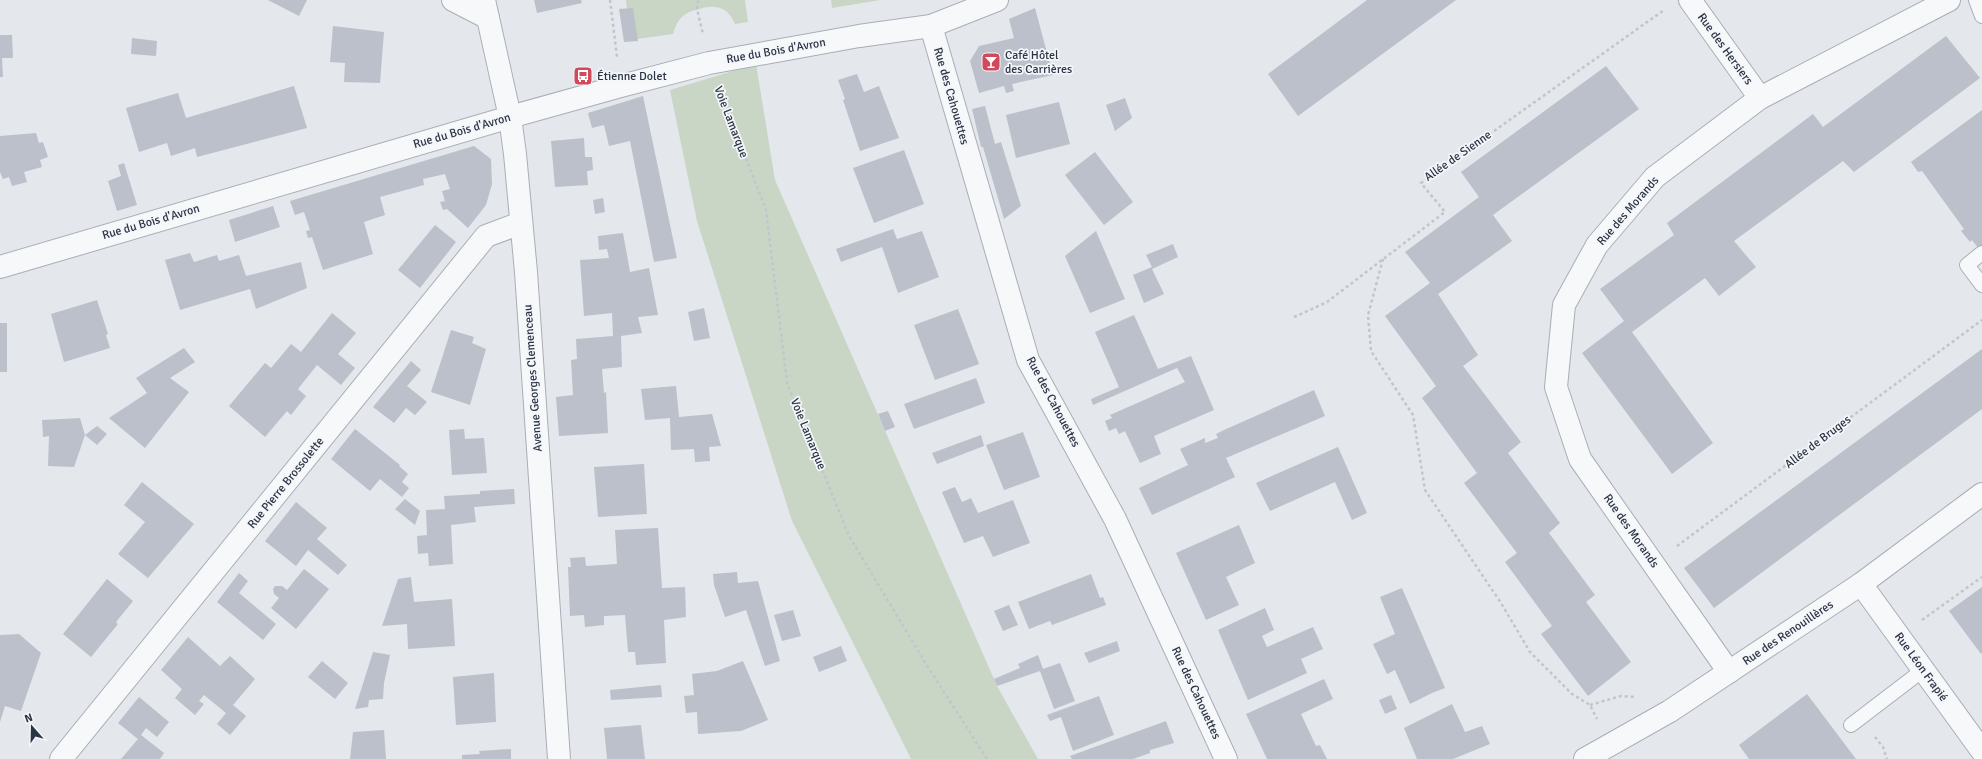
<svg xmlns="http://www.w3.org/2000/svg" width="1982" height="759" font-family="Signika,sans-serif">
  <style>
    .green { fill: #c9d6c5 }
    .building { fill: #bbc0ca }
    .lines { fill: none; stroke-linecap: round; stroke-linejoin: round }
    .service-casing { stroke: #a9aeb7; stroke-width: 16 }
    .minor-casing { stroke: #a9aeb7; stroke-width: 24 }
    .tertiary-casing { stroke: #a9aeb7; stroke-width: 24 }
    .path { stroke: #c2c5cb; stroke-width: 2.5; stroke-dasharray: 3 3; stroke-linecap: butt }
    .service { stroke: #f7f8fa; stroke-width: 14 }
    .minor { stroke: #f7f8fa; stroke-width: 22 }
    .tertiary { stroke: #f7f8fa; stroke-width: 22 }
    .labels { text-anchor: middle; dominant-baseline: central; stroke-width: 3.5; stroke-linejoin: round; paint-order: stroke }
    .street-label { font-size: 12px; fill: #2b3445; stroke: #f4f6f9 }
    .poi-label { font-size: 12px; fill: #2b3445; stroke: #f4f6f9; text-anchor: start }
  </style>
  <rect width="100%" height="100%" fill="#e4e7ec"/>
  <!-- green -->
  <g class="green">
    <path d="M626 0H745L748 22 735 24C727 5 714 4 696 10 691 11 686 13 682 17 677 21 675 28 673 34L630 40Z"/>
    <path d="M831 0H880L832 8Z"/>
    <path d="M756 64 775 180 997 686 1038 759H911L792 521 697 221 670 90Z"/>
  </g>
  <!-- building -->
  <g class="building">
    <path d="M268 0H307L299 16Z"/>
    <path d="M534 0H581L582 3 537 13Z"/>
    <path d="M1367 0H1456L1298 116 1268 74Z"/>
    <path d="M633 8 638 41 624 42 619 9Z"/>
    <path d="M1035 8 1053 75 1012 84 1014 91 1006 93 1004 86 979 93 970 61 979 46 1014 38 1009 19Z"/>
    <path d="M333 26 384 32 380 83 344 82 345 63 330 62Z"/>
    <path d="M0 35H12L13 58H2L3 77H0Z"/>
    <path d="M1946 36 1980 78 1854 172 1843 161 1734 241 1756 267 1719 296 1705 278 1632 332 1713 443 1672 474 1582 353 1624 321 1600 289 1674 235 1667 223 1813 114 1823 127Z"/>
    <path d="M132 38 157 41 156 56 131 54Z"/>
    <path d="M1606 66 1639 109 1493 215 1512 241 1438 294 1478 355 1463 366 1521 442 1508 453 1560 523 1549 533 1595 595 1586 602 1631 662 1588 696 1541 634 1552 626 1505 562 1517 553 1464 483 1477 473 1422 398 1436 386 1385 316 1430 283 1405 252 1479 197 1461 172Z"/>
    <path d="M857 74 864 92 879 86 899 138 860 151 843 100 845 99 838 80Z"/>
    <path d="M294 86 307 128 197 157 195 148 171 156 167 143 139 152 126 108 178 93 186 118Z"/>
    <path d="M643 96 677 258 654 262 630 141 609 146 604 125 592 128 588 113Z"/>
    <path d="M1125 98 1132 118 1115 131 1106 105Z"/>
    <path d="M1059 102 1070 144 1016 158 1006 115Z"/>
    <path d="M985 106 995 144 1001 142 1021 206 1004 219 983 147H981L972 109Z"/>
    <path d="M1982 110V253L1972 240 1970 242 1961 231 1964 229 1922 171 1918 172 1911 162Z"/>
    <path d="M36 133 39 143 43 142 48 157 40 160 42 167 24 172 27 182 12 186 9 177 3 179 0 172V136Z"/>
    <path d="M584 138 585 157H592L593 170 587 171 588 185 555 187 551 141Z"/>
    <path d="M474 146 491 159 492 184 486 205 468 228 447 209 443 210 440 202 445 201 442 191 450 189 445 174 423 179 424 185 380 197 385 215 364 222 373 254 323 270 312 237 308 238 306 231 310 230 304 212 295 215 290 201Z"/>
    <path d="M904 150 924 204 874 223 853 168Z"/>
    <path d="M1095 152 1133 202 1104 225 1065 175Z"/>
    <path d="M124 163 137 205 117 211 108 181 121 176 118 165Z"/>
    <path d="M603 198 605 212 595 214 593 200Z"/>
    <path d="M273 206 280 227 235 242 229 220Z"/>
    <path d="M435 225 456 242 420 288 398 270Z"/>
    <path d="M893 229 897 239 922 231 939 277 898 293 882 247 841 262 836 249Z"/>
    <path d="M1096 231 1125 299 1090 313 1065 256Z"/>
    <path d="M623 233 630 272 649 268 658 315 638 317 642 333 621 336 622 367 602 369 604 393 606 392 608 433 559 436 556 397 573 395 571 360 577 359 576 339 613 336 612 313 584 316 580 260 609 258 607 249 599 250 598 236Z"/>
    <path d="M1173 244 1178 257 1152 269 1164 294 1144 303 1133 275 1152 267 1146 255Z"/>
    <path d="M190 253 194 262 217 255 219 261 239 255 246 276 301 262 307 288 256 309 250 289 180 310 165 260Z"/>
    <path d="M97 300 108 334 106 335 110 348 64 362 51 314Z"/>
    <path d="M704 308 710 338 694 341 688 312Z"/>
    <path d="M958 309 979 364 935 380 914 325Z"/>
    <path d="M332 313 356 333 338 354 355 368 341 385 317 365 298 389 306 396 291 415 287 411 265 437 229 406 265 363 271 368 291 344 301 352Z"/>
    <path d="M1134 315 1158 369 1191 356 1214 410 1154 436 1161 454 1140 463 1125 431 1119 434 1116 428 1109 431 1105 421 1112 418 1110 415 1185 382 1177 368 1093 405 1091 399 1119 387 1095 332Z"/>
    <rect x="0" y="323" width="7" height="49"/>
    <path d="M451 330 474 337 472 343 486 349 470 405 431 392Z"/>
    <path d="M184 348 195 362 170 378 189 392 145 448 109 418 147 393 136 378Z"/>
    <path d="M1982 349V409L1714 608 1684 568Z"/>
    <path d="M411 361 421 370 407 386 427 402 415 415 406 408 394 423 373 407Z"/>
    <path d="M976 378 985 403 914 429 904 404Z"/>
    <path d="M676 386 679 417 712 414 721 446 709 447 710 461 695 462 694 449 671 450 670 418 645 420 641 389Z"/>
    <path d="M1314 390 1325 416 1226 458 1235 477 1152 515 1139 488 1188 465 1180 449 1205 438V443L1218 438 1216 434 1224 430Z"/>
    <path d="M888 411 895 427 885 431 878 414Z"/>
    <path d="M80 418 85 435 74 467 48 466 49 436 43 437 42 420Z"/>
    <path d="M97 426 107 434 97 445 85 435Z"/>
    <path d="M355 429 400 465 399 466 408 474 402 482 409 488 402 497 380 479 370 491 331 459Z"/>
    <path d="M464 429 465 439 484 438 487 473 452 475 449 430Z"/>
    <path d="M1023 432 1040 477 1004 490 986 445Z"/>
    <path d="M981 435 984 446 937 464 932 453Z"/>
    <path d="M1338 447 1367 513 1352 520 1335 482 1270 511 1256 483Z"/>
    <path d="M644 464 647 514 598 517 594 467Z"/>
    <path d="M142 482 194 524 148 578 118 554 145 522 124 505Z"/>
    <path d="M955 487 962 502 971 498 978 513 1013 500 1030 543 993 557 983 536 964 543 942 492Z"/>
    <path d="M514 489 515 504 474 507 476 522 451 525 453 564 429 566 428 553 418 554 417 536 427 535 426 510 445 509 444 496 480 494V491Z"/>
    <path d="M405 499 420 511 415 525 395 509Z"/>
    <path d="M296 502 327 528 317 539 347 565 338 575 308 550 296 566 265 541Z"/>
    <path d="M1239 525 1255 563 1226 577 1239 605 1206 620 1176 553Z"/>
    <path d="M658 528 662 588 685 587 686 617 664 620 666 663 636 665 635 652H628L625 615 604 616V625L585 627 584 615 570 616 568 567H571L570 558 585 557 586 566 617 564 615 530Z"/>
    <path d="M304 569 329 589 296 629 271 608 279 598 274 594 273 589 275 586H282L287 590Z"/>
    <path d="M737 572 738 583 758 581 780 661 765 666 746 610 725 617 714 585 713 574Z"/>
    <path d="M239 573 248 581 239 593 276 624 263 640 217 602Z"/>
    <path d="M1091 574 1100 598 1103 597 1106 605 1052 625 1050 621 1029 629 1018 602Z"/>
    <path d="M411 577 414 602 452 599 455 646 408 649 407 624 382 626 398 579Z"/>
    <path d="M107 579 133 601 116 622 118 624 91 657 63 634Z"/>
    <path d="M1982 587V653L1981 654 1949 611Z"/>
    <path d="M1402 588 1445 688 1432 693 1410 704 1395 670 1387 674 1373 644 1395 634 1380 597Z"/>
    <path d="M1009 605 1018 625 1003 631 994 611Z"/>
    <path d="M1265 608 1274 630 1262 636 1267 647 1313 627 1323 649 1301 659 1307 673 1248 700 1218 630Z"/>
    <path d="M793 610 801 636 782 641 774 615Z"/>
    <path d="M19 634 41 653 21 711 5 706 0 722V635Z"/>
    <path d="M188 637 220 666 230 656 255 679 233 705 246 716 230 735 217 724 226 713 204 695 199 701 204 704 195 715 175 698 182 689 161 670Z"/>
    <path d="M1117 641 1120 651 1089 663 1084 653Z"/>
    <path d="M841 646 847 661 819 672 813 657Z"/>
    <path d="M373 652 390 655 384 683 383 699 369 700 368 707 355 709Z"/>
    <path d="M1038 655 1043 669 1060 663 1075 701 1054 709 1040 671 997 686 994 679 1020 668 1018 664Z"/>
    <path d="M322 661 348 683 335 699 308 677Z"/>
    <path d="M743 661 768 720 741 731 698 734 697 712 686 713 684 696 694 695 692 674 717 671Z"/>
    <path d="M494 673 496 722 456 725 453 677Z"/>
    <path d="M1324 679 1333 699 1301 714 1316 746 1320 745 1327 759H1267L1246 714Z"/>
    <path d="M661 685 662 697 611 700 610 690Z"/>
    <path d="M1807 694 1856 759H1749L1739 745Z"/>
    <path d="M1391 695 1397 709 1385 714 1379 700Z"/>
    <path d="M1099 696 1114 735 1073 751 1061 717 1050 721 1047 715Z"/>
    <path d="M139 697 169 722 157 737 146 728 141 735 164 753 160 759H121L138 739 118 723Z"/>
    <path d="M1452 704 1465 732 1482 726 1490 744 1453 759H1417L1404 728Z"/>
    <path d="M1166 721 1174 743 1150 750V753L1133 759H1072L1070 756Z"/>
    <path d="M641 725 645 759H607L604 728Z"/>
    <path d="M384 730 386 759H350L353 732Z"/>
    <path d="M511 749V759H462V755L480 754 479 751Z"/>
  </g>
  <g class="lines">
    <!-- service casing -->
    <g class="service-casing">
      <g id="service">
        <path d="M1976 0 1982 16"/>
        <path d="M1982 253 1967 265 1982 285"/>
        <path d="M1851 725 1923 670"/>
      </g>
    </g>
    <!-- minor casing -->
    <g class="minor-casing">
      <g id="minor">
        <path d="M453 0 488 18"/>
        <path d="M1690 0 1760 98"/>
        <path d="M931 26 1028 360 1115 519 1226 759"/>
        <path d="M0 267 510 117 621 86 709 63 859 36 931 26 997 0"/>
        <path d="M1861 584 1982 751"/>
        <path d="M1729 672 1580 459 1556 387 1564 305 1597 245 1655 177 1760 98 1949 0"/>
        <path d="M1585 759 1670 711 1861 584 1982 494"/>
      </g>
    </g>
    <!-- tertiary casing -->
    <g class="tertiary-casing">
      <g id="tertiary">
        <path d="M484 0 510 117 515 154 526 272 559 759"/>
        <path d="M61 759 486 236 521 223"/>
      </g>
    </g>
    <!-- path -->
    <g class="path">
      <path d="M610 0 617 57"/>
      <path d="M698 0 697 9 703 34"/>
      <path d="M720 91 766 210 787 383 849 536 926 664 987 759"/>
      <path d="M1383 259 1368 315 1371 351 1413 415 1425 490 1501 603 1530 652 1572 694 1590 705 1597 719"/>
      <path d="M1294 317 1327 302 1445 212 1421 183 1664 10"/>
      <path d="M1677 546 1982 320"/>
      <path d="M1922 620 1982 577"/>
      <path d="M1590 705 1621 696 1636 697"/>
      <path d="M1875 737 1883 747 1887 759"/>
    </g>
    <!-- service -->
    <use href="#service" class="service"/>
    <!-- minor -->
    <use href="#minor" class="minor"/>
    <!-- tertiary -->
    <use href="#tertiary" class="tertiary"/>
  </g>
  <!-- icons -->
  <defs>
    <g id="bar-square" transform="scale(1)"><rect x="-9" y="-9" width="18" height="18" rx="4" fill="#d1495b" stroke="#f4f6f9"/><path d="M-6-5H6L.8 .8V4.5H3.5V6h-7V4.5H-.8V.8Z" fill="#fff"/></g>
    <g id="bus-square" transform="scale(1)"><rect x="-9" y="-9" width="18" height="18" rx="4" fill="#d1495b" stroke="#f4f6f9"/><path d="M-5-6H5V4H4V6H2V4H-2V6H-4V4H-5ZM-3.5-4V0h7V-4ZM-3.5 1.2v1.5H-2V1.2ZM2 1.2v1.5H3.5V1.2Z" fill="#fff"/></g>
  </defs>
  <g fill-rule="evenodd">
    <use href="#bar-square" x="991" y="62"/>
    <use href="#bus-square" x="583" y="76"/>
  </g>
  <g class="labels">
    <!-- street labels -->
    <g class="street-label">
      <text transform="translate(1725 49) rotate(54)">Rue des Hersiers</text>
      <text transform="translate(776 51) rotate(-10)">Rue du Bois d'Avron</text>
      <text transform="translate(951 96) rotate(74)">Rue des Cahouettes</text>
      <text transform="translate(731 122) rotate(69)">Voie Lamarque</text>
      <text transform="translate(462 131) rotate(-16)">Rue du Bois d'Avron</text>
      <text transform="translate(1458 156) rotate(-35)">Allée de Sienne</text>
      <text transform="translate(1628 211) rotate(-49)">Rue des Morands</text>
      <text transform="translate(151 222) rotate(-16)">Rue du Bois d'Avron</text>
      <text transform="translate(533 378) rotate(-94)">Avenue Georges Clemenceau</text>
      <text transform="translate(1053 402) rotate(62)">Rue des Cahouettes</text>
      <text transform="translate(808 434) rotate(68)">Voie Lamarque</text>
      <text transform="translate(1818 442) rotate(-37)">Allée de Bruges</text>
      <text transform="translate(286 483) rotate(-51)">Rue Pierre Brossolette</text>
      <text transform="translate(1631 531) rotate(55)">Rue des Morands</text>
      <text transform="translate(1788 633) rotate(-34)">Rue des Renouillères</text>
      <text transform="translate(1921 667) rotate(54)">Rue Léon Frapié</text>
      <text transform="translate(1196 693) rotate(65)">Rue des Cahouettes</text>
    </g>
    <!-- poi labels -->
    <g class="poi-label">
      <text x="1005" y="55">Café Hôtel<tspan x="1005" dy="14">des Carrières</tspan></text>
      <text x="597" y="76">Étienne Dolet</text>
    </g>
  </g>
  <!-- north arrow -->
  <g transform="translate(32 727) rotate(340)" stroke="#f4f6f9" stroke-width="3" paint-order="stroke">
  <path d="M0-3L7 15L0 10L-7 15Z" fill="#2b3445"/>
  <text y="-6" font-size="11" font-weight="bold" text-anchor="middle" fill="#2b3445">N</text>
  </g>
</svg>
